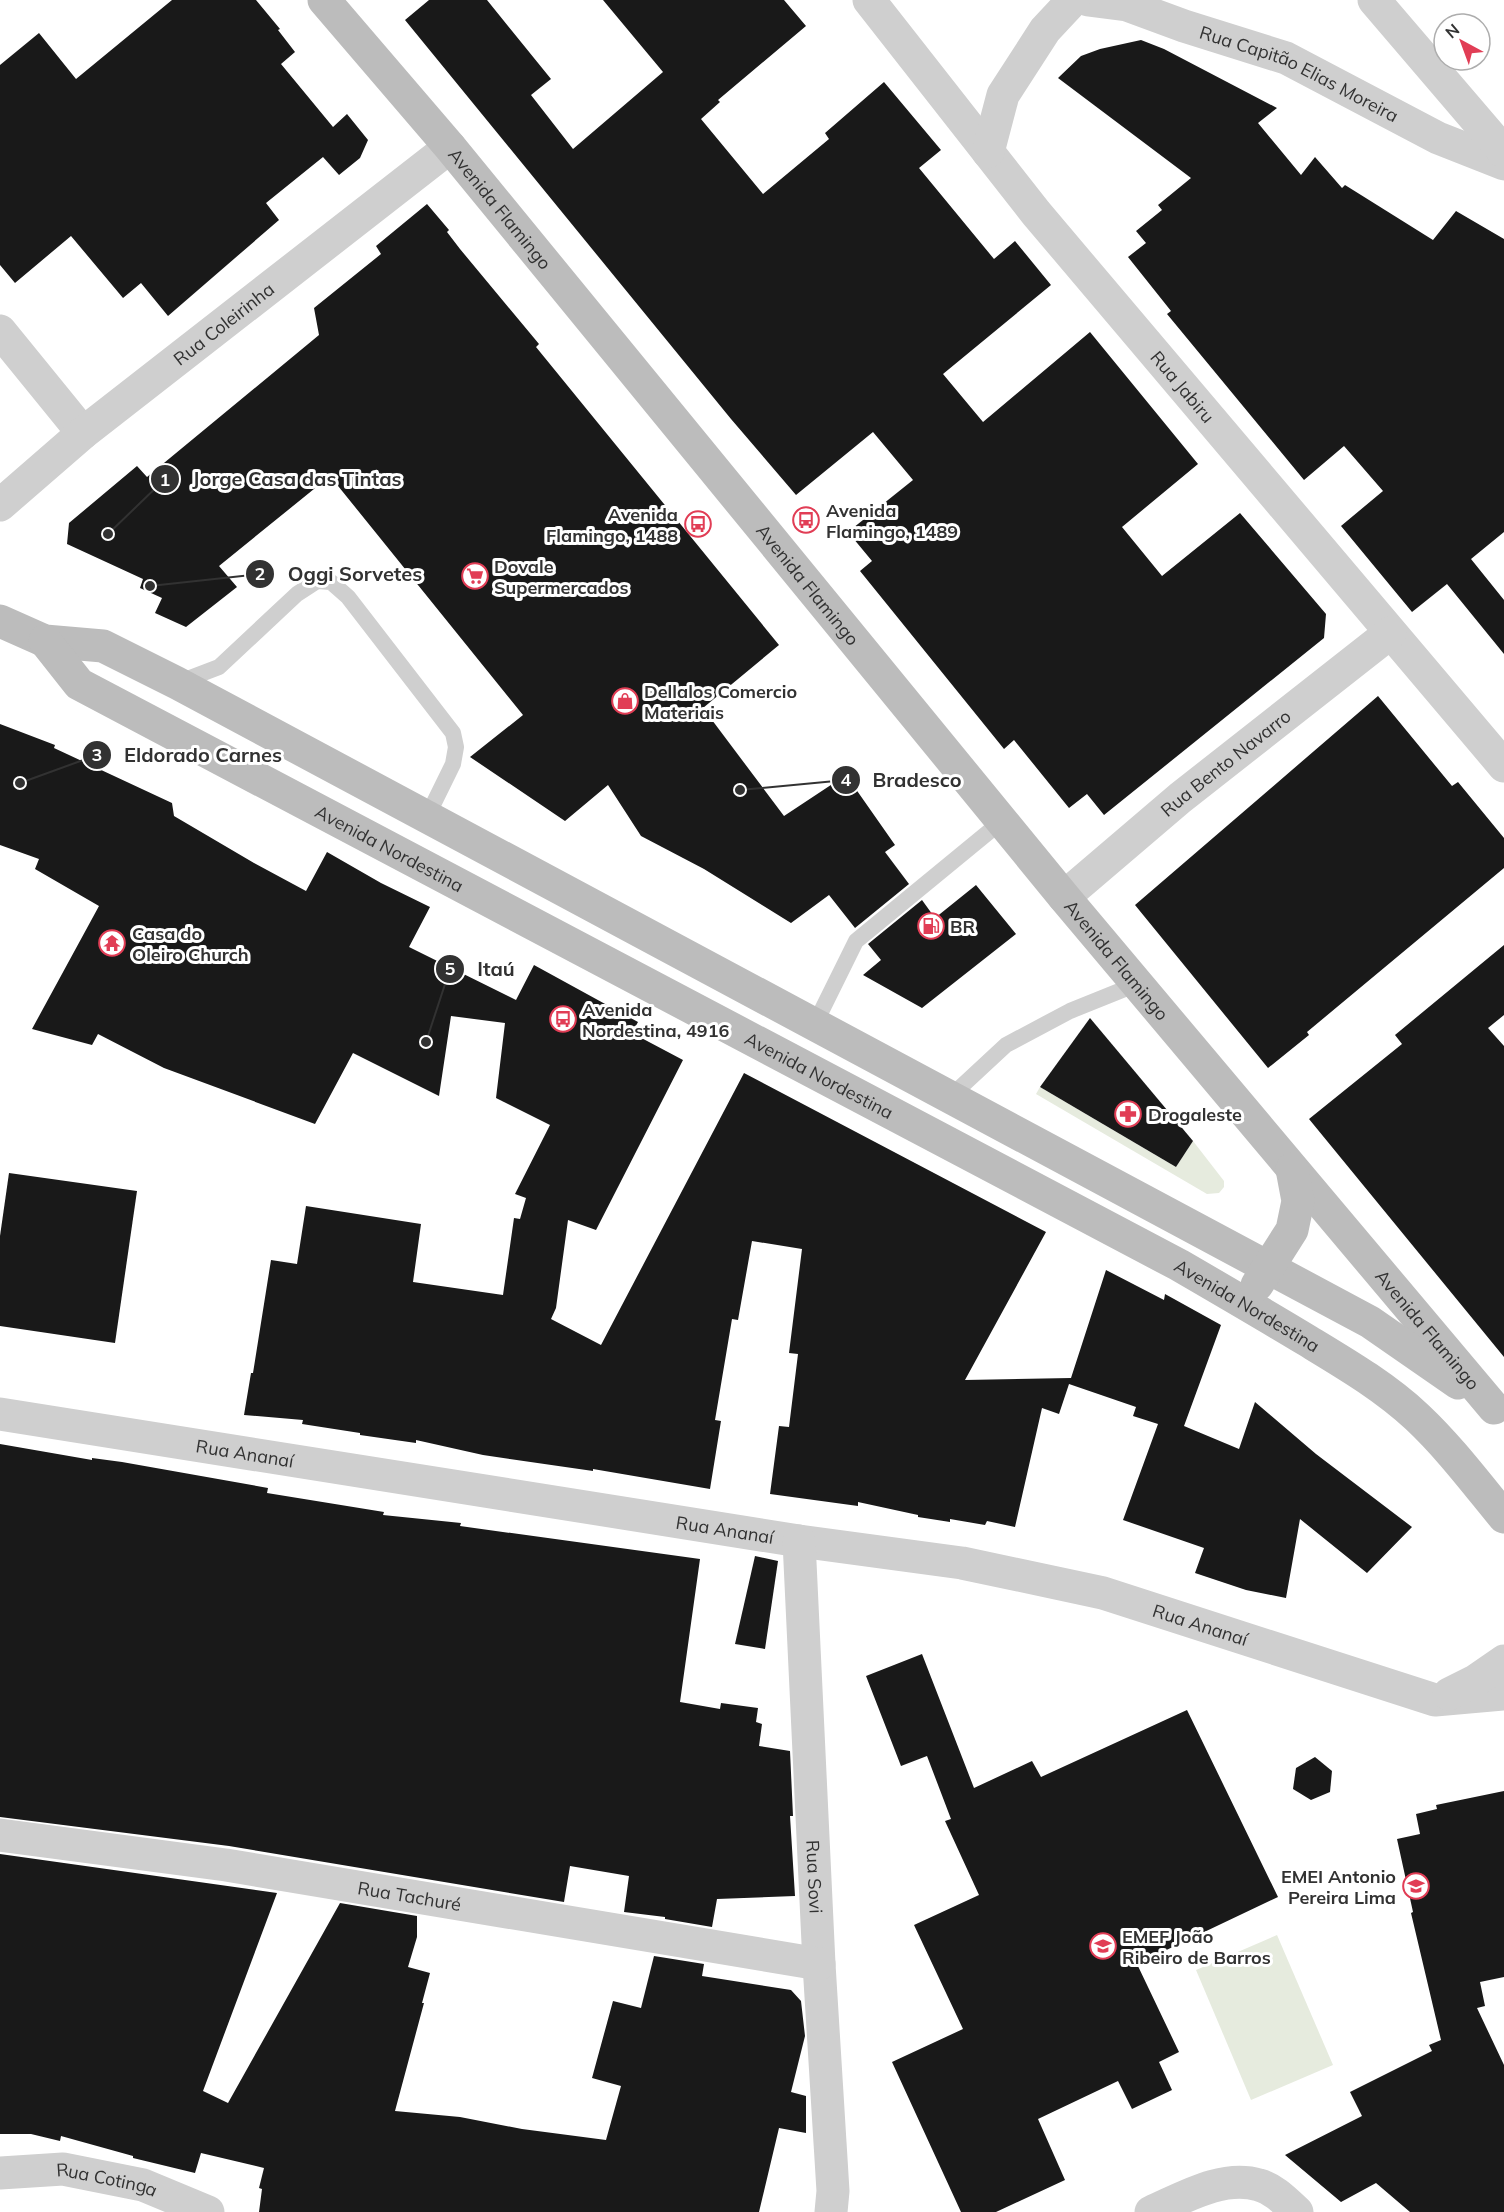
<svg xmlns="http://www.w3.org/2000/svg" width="1504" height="2212" font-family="Mulish,sans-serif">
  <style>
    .green { fill: #e6ebde }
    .building { fill: #191919 }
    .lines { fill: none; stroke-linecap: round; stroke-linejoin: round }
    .lane { stroke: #cfcfcf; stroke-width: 16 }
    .street { stroke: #cfcfcf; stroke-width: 33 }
    .secondary { stroke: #bcbcbc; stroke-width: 33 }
    .labels { text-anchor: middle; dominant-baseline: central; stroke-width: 6; stroke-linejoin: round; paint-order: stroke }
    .street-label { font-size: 18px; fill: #323232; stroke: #fff }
    .poi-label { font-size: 18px; font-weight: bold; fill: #323232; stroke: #fff; text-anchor: start }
    .leader { fill: none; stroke: #323232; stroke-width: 2 }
    .callout-dot { fill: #323232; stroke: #fff; stroke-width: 2 }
    .mark-label { font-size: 18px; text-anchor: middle; font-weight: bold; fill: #fff }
    .callout-label { font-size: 20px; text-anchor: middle; font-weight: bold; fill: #323232; stroke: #fff; stroke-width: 6; stroke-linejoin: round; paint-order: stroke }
  </style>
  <rect width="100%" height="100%" fill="#fff"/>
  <!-- green -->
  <g class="green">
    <path d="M1040 1087 1176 1167 1193 1141 1224 1181V1187L1219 1193 1207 1194 1036 1094Z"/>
    <path d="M1277 1935 1333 2065 1251 2100 1196 1970Z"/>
  </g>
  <!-- building -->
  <g class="building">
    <path d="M172 0H256L280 29 278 30 295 52 281 64 333 127 347 114 368 140 360 158 339 175 323 157 266 203 279 220 168 316 141 283 123 298 71 236 15 283 0 265V65L39 33 76 79Z"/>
    <path d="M429 0H487L551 79 531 95 573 149 663 72 603 0H784L806 26 718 100 720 102 701 119 763 194 829 139 825 133 884 82 941 150 919 168 994 259 1015 241 1051 285 943 374 983 422 1090 332 1198 464 1122 527 1162 576 1240 513 1326 614 1324 638 1104 815 1087 794 1069 808 1014 740 1004 749 860 571 872 561 848 532 913 480 873 432 796 495 731 419 405 20Z"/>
    <path d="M1141 40 1164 49 1277 108 1258 123 1301 175 1315 157 1342 188 1345 185 1433 240 1456 211 1504 239V532L1471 559 1504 600V654L1447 584 1412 612 1341 526 1383 491 1344 446 1304 480 1167 314 1171 311 1128 257 1146 243 1136 231 1162 210 1158 205 1191 178 1058 78 1081 56 1100 49Z"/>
    <path d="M427 204 449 230 447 232 460 249 539 344 536 347 779 645 703 708 784 816 846 775 895 845 885 852 909 884 855 928 829 895 791 923 704 869 641 836 608 785 565 821 470 757 523 715 330 476 219 566 237 587 186 627 155 613 162 598 140 588 143 579 67 544 69 523 137 466 147 477 319 335 314 308 381 254 376 246Z"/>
    <path d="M1378 696 1452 786 1458 782 1504 838V868L1307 1032 1309 1035 1268 1068 1135 905Z"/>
    <path d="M0 724 55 745 54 748 172 803 174 816 254 863 306 891 327 852 381 883 430 907 409 947 516 1000 534 965 638 1022 632 1033 683 1060 596 1230 568 1220 556 1308 551 1319 601 1345 744 1073 1046 1232 965 1380 1071 1378 1106 1270 1164 1300 1165 1294 1221 1325 1184 1426 1239 1449 1255 1402 1316 1454 1412 1527 1367 1573 1300 1519 1286 1598 1246 1590 1195 1573 1204 1548 1123 1520 1158 1424 1133 1416 1136 1407 1069 1384 1059 1414 1042 1408 1015 1527 987 1521 985 1525 950 1519V1522L918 1517V1515L858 1502V1506L770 1494 779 1426 789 1427 798 1354 789 1353 802 1249 752 1241 738 1320 732 1319 715 1420 721 1421 710 1489 593 1469V1471L483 1455 416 1440V1443L360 1435V1433L302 1424 303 1420 244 1415 251 1373H253L271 1260 297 1264 306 1206 421 1224 413 1282 503 1295 514 1218 520 1219 526 1198 515 1194 550 1125 496 1098 505 1023 451 1016 439 1096 353 1053 315 1124 164 1068 98 1034 92 1045 32 1029 99 906 35 869 39 859 0 845Z"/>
    <path d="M976 885 1016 934 922 1008 863 975 881 960 868 944 922 900 935 918Z"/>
    <path d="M1504 945V1015L1488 1028 1504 1046V1357L1309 1119 1402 1044 1395 1035Z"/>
    <path d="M1090 1018 1193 1141 1176 1167 1040 1087Z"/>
    <path d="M9 1173 137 1191 115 1343 0 1326V1236Z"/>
    <path d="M0 1444 92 1460V1458L122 1462 268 1488 267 1493 384 1512 383 1515 461 1523 460 1526 700 1559 680 1702 720 1709 721 1703 758 1708 756 1722 762 1724 759 1746 790 1751 793 1816H790L795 1896 717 1899 712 1927 665 1919V1917L624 1912 629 1876 570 1866 564 1902 229 1846 0 1817Z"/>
    <path d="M755 1556 778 1561 765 1649 735 1644Z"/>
    <path d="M922 1654 974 1788 1032 1761 1041 1777 1187 1710 1278 1897 1137 1964 1179 2052 1159 2062 1172 2090 1132 2109 1118 2081 1038 2119 1065 2180 996 2212H961L892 2062 963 2029 914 1925 979 1895 945 1821 951 1819 927 1756 901 1766 866 1676Z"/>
    <path d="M1315 1757 1332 1771 1330 1792 1311 1800 1293 1789 1296 1768Z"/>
    <path d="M1504 1791V1977L1480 1982 1485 2006 1477 2008 1504 2065V2212H1410L1376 2183 1341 2202 1285 2155 1362 2116 1350 2092 1432 2051 1429 2045 1441 2040 1411 1913 1413 1912 1397 1839 1420 1834 1416 1814 1437 1809 1436 1805Z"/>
    <path d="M0 1854 277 1893 203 2091 228 2103 340 1903 417 1916V1937L408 1967 430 1973 422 2003H424L395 2111 460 2117 522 2129 606 2140 621 2086 592 2078 613 2001 641 2008 654 1956 704 1964 702 1976 791 1990 801 2001 805 2036 791 2092 806 2096V2133L779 2128 759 2212H259L262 2189 259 2188 264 2168 201 2153 195 2173 133 2158V2156L61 2136 60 2141 31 2134H0Z"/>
  </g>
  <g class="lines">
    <!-- lane -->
    <g class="lane">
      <path d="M177 683 219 667 297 594 317 581 331 582 348 597 453 733 456 747 453 764 427 817"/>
      <path d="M815 1024 856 941 1002 821"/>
      <path d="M950 1097 1006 1045 1070 1011 1137 984"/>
    </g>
    <!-- street -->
    <g class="street">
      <path id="s1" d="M869 0 1036 213 1504 766"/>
      <path id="s2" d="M1088 0 1127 5 1184 26 1286 58 1438 138 1504 164"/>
      <path d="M1374 0 1504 152"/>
      <path d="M988 152 1003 95 1045 30 1073 0"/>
      <path d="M0 331 83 433"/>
      <path id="s3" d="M0 505 83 433 450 147"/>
      <path id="s4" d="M1064 897 1180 798 1390 633"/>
      <path id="s5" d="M0 1414 799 1541 962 1563 1103 1593 1435 1700 1504 1694"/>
      <path id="s6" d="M799 1541 819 1964 833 2191 831 2212"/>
      <path d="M1449 1694 1475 1681 1504 1661"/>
      <path id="s7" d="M0 1835 226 1865 819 1964"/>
      <path id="s8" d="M0 2173 63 2169 143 2185 208 2212"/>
      <path d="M1151 2212C1183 2198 1223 2174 1259 2185 1274 2189 1286 2202 1297 2212"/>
    </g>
    <!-- secondary -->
    <g class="secondary">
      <path id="s9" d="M324 0 450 147 1064 897 1494 1408"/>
      <path d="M0 621 45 641 103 646 177 683 1370 1322 1458 1383"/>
      <path id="s10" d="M45 641 79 684 1179 1265C1222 1290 1265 1315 1308 1341 1346 1364 1385 1387 1417 1417 1449 1447 1476 1483 1504 1517"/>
      <path d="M1257 1285 1292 1230 1298 1201 1292 1169"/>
    </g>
  </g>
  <!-- icons -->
  <defs>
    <g id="bus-ring" transform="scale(1.35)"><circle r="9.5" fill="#fff" stroke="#e13d55" stroke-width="1.5"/><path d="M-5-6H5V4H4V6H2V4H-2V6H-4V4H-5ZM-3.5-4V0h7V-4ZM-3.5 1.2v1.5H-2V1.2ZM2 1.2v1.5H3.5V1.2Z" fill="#e13d55"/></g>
    <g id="supermarket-ring" transform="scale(1.35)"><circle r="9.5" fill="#fff" stroke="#e13d55" stroke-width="1.5"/><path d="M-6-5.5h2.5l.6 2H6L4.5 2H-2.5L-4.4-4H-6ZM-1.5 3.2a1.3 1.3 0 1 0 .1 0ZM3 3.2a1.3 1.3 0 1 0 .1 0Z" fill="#e13d55"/></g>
    <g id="shop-ring" transform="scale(1.35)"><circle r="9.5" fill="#fff" stroke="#e13d55" stroke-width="1.5"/><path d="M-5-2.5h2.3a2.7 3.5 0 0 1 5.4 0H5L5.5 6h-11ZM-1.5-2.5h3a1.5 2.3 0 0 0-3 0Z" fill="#e13d55"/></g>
    <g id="fuel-ring" transform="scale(1.35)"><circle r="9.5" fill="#fff" stroke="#e13d55" stroke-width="1.5"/><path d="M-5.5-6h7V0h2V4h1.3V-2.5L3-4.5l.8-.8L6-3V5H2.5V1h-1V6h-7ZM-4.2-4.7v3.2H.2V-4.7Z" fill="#e13d55"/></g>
    <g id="temple-ring" transform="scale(1.35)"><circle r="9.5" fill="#fff" stroke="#e13d55" stroke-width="1.5"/><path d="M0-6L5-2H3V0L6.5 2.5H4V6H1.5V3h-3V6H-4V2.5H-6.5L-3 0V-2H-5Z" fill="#e13d55"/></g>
    <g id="pharmacy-ring" transform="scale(1.35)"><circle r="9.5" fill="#fff" stroke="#e13d55" stroke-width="1.5"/><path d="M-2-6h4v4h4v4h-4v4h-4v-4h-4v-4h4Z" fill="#e13d55"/></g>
    <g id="school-ring" transform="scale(1.35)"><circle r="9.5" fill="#fff" stroke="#e13d55" stroke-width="1.5"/><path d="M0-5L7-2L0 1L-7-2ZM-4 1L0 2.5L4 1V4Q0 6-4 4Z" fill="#e13d55"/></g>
  </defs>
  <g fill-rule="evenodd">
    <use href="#bus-ring" x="806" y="520"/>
    <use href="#bus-ring" x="698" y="524"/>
    <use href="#supermarket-ring" x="475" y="576"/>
    <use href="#shop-ring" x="625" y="701"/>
    <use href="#fuel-ring" x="931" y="926"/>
    <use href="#temple-ring" x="112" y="943"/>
    <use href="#bus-ring" x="563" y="1019"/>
    <use href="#pharmacy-ring" x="1128" y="1114"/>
    <use href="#school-ring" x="1416" y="1886"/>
    <use href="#school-ring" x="1103" y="1946"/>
  </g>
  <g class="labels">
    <!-- street labels -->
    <g class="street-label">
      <text stroke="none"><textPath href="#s2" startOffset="225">Rua Capitão Elias Moreira</textPath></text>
      <text stroke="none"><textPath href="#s9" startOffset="273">Avenida Flamingo</textPath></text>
      <text stroke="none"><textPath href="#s3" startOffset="288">Rua Coleirinha</textPath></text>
      <text stroke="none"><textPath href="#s1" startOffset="498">Rua Jabiru</textPath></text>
      <text stroke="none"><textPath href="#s9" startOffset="759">Avenida Flamingo</textPath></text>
      <text stroke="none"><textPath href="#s4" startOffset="210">Rua Bento Navarro</textPath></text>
      <text stroke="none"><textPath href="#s10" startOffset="406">Avenida Nordestina</textPath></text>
      <text stroke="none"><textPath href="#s9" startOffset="1245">Avenida Flamingo</textPath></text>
      <text stroke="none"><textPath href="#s10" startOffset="892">Avenida Nordestina</textPath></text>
      <text stroke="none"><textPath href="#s10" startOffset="1378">Avenida Nordestina</textPath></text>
      <text stroke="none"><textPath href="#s9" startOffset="1728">Avenida Flamingo</textPath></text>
      <text stroke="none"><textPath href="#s5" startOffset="248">Rua Ananaí</textPath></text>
      <text stroke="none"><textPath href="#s5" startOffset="734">Rua Ananaí</textPath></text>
      <text stroke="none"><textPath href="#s5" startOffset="1220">Rua Ananaí</textPath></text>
      <text stroke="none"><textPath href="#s6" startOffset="336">Rua Sovi</textPath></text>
      <text stroke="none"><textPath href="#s7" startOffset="414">Rua Tachuré</textPath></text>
      <text stroke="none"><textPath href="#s8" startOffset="108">Rua Cotinga</textPath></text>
    </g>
    <!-- poi labels -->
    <g class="poi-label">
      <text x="826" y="510">Avenida<tspan x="826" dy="21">Flamingo, 1489</tspan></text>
      <text x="678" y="514" text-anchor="end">Avenida<tspan x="678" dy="21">Flamingo, 1488</tspan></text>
      <text x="494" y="566">Dovale<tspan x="494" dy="21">Supermercados</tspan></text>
      <text x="644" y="691">Dellalos Comercio<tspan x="644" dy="21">Materiais</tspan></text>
      <text x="950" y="926">BR</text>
      <text x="132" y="933">Casa do<tspan x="132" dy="21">Oleiro Church</tspan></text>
      <text x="582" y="1009">Avenida<tspan x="582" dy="21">Nordestina, 4916</tspan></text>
      <text x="1148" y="1114">Drogaleste</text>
      <text x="1396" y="1876" text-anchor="end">EMEI Antonio<tspan x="1396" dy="21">Pereira Lima</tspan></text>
      <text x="1122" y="1936">EMEF João<tspan x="1122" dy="21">Ribeiro de Barros</tspan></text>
    </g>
  </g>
  <!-- callouts -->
  <path class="leader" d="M108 534L165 479M150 586L260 574M20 783L97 755M740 790L846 780M426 1042L450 969"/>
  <g class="callout-dot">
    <circle cx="108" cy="534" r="6"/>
    <circle cx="150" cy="586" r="6"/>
    <circle cx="20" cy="783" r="6"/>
    <circle cx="740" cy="790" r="6"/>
    <circle cx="426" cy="1042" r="6"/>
    <circle cx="165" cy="479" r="15"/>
    <circle cx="260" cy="574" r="15"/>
    <circle cx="97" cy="755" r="15"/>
    <circle cx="846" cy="780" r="15"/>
    <circle cx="450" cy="969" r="15"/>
  </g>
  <g class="mark-label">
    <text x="165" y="486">1</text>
    <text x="260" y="580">2</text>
    <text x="97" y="761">3</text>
    <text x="846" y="786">4</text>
    <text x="450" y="975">5</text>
  </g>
  <g class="callout-label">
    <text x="297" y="486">Jorge Casa das Tintas</text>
    <text x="355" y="581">Oggi Sorvetes</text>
    <text x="203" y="762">Eldorado Carnes</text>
    <text x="917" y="787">Bradesco</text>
    <text x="496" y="976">Itaú</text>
  </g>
  <!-- north arrow -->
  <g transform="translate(1462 42) rotate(319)"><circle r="28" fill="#ffffff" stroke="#adadad" stroke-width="1.5"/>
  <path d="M0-4.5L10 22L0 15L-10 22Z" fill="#e13d55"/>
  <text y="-9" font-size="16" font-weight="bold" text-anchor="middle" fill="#323232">N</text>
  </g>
</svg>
